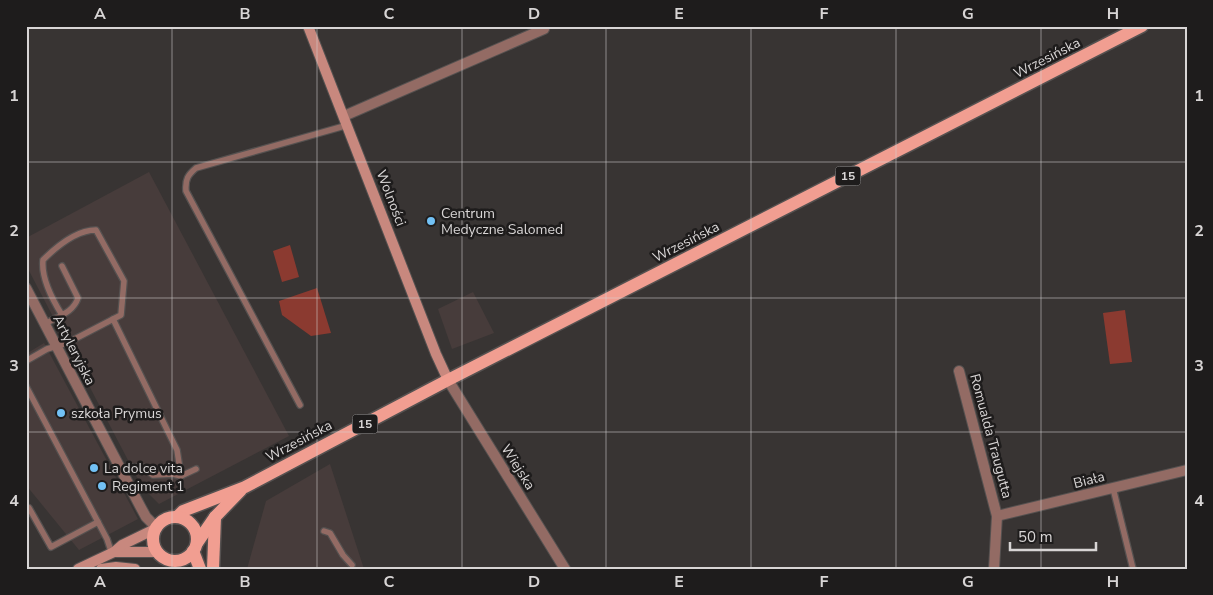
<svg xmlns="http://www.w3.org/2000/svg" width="1213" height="595" font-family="'Nunito Sans',sans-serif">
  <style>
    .built { fill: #473c3b }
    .green { fill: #8b3a30 }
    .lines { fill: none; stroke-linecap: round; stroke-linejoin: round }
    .lane-casing { stroke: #555150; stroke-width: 8 }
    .street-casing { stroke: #555150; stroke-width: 12 }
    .secondary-casing { stroke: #555150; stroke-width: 12 }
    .primary-casing { stroke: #555150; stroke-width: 15 }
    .lane { stroke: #936b64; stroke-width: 5.5 }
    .street { stroke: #936b64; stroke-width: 10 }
    .secondary { stroke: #c8887e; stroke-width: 10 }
    .primary { stroke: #f19e91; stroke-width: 12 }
    .grid { fill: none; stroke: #d8d5d5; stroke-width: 1; stroke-opacity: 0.55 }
    .poi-dot { fill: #72c1f5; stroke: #1e1c1c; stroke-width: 2 }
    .labels { text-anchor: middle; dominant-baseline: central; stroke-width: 5; stroke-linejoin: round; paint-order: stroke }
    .shield { fill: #1e1c1c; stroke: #a09e9e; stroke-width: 1 }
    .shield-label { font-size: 12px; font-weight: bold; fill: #d8d5d5 }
    .street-label { font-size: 14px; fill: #d8d5d5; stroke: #1e1c1c }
    .poi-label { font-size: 14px; fill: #d8d5d5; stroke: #1e1c1c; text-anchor: start }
    .neatline { fill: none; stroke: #d8d5d5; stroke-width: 2 }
    .grid-label { font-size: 16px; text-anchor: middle; font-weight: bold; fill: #d8d5d5 }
  </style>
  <rect width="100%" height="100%" fill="#383433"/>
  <!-- built -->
  <g class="built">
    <path d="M149 172 289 436 159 504 142 487 26 265V238Z"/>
    <path d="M473 292 494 333 452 349 438 309Z"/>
    <path d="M44 343 138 519 79 550 26 485V354Z"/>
    <path d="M330 464 364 569H247L266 501Z"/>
  </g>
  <!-- green -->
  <g class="green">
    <path d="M290 245 299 277 282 282 273 251Z"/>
    <path d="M317 288 331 333 311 336 282 315 279 301Z"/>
    <path d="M1125 310 1132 362 1110 364 1103 313Z"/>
  </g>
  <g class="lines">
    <!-- lane casing -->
    <g class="lane-casing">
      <g id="lane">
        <path d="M113 319 177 450 181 476"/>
        <path d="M45 324C58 316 73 313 78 298L62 266"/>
        <path d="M26 361 47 349 67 343 121 315 124 281 96 230C77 230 56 247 43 260 41 278 52 299 62 315"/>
        <path d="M26 386 107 539 112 554"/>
        <path d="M300 405 186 191C185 179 188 175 196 168L348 125"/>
        <path d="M122 472 131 467H143L153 475 173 474 181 476 196 469"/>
        <path d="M1113 488 1133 569"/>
        <path d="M26 510 29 508 51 547 98 522"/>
        <path d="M324 531 330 533 343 555 352 565"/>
      </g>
    </g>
    <!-- street casing -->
    <g class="street-casing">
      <g id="street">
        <path d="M344 116 544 29"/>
        <path d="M26 288 140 506 146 517 157 528"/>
        <path d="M959 371 997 516 994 569"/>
        <path d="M448 380 565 569"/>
        <path d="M997 516 1187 470"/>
      </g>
    </g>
    <!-- secondary casing -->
    <g class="secondary-casing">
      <g id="secondary">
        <path d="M308 26 436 354 448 380"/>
        <path d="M114 552H158"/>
        <path d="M78 569 114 552 122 545 157 528"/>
        <path d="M101 569 116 567 135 569"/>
      </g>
    </g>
    <!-- primary casing -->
    <g class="primary-casing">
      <g id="primary">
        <path d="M177 517 183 511 245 487 448 380 1142 26"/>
        <circle cx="175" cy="539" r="22"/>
        <path d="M197 543 215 517 241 490"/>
        <path d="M193 551 200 569"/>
        <path d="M213 569 215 517"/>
      </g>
    </g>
    <!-- lane -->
    <use href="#lane" class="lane"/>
    <!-- street -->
    <use href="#street" class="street"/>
    <!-- secondary -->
    <use href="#secondary" class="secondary"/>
    <!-- primary -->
    <use href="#primary" class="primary"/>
  </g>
  <!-- grid -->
  <path class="grid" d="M172 26V569M317 26V569M462 26V569M606 26V569M751 26V569M896 26V569M1041 26V569M26 162H1187M26 298H1187M26 432H1187"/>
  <!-- markers -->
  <g class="poi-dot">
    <circle cx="431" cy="221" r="5"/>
    <circle cx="61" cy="413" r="5"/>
    <circle cx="94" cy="468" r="5"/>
    <circle cx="102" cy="486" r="5"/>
  </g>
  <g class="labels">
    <!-- shield labels -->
    <g class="shield">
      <rect x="835.5" y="166.5" width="25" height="19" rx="4"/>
      <rect x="352.5" y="414.5" width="25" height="19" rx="4"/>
    </g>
    <g class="shield-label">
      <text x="848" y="176">15</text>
      <text x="365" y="424">15</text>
    </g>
    <!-- street labels -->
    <g class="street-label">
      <text transform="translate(1047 58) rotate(-27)">Wrzesińska</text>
      <text transform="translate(391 198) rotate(69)">Wolności</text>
      <text transform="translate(686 242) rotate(-27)">Wrzesińska</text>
      <text transform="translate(74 350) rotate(63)">Artyleryjska</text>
      <text transform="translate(991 436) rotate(75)">Romualda Traugutta</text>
      <text transform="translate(299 441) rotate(-28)">Wrzesińska</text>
      <text transform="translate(518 467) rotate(58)">Wiejska</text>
      <text transform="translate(1089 480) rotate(-14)">Biała</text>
    </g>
    <!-- poi labels -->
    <g class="poi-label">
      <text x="441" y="213">Centrum<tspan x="441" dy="16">Medyczne Salomed</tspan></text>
      <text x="71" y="413">szkoła Prymus</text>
      <text x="104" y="468">La dolce vita</text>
      <text x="112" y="486">Regiment 1</text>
    </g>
  </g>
  <!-- border -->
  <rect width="1213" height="595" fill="none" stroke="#1e1c1c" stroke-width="55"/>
  <!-- scale -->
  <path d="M1010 542v8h86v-8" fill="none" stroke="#d8d5d5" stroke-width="2.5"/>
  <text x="1018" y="542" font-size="15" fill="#d8d5d5" stroke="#1e1c1c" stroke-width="4" paint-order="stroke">50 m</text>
  <rect x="28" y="28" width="1158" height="540" class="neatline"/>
  <g class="grid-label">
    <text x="100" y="19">A</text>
    <text x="245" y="19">B</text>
    <text x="389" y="19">C</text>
    <text x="534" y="19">D</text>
    <text x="679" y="19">E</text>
    <text x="824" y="19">F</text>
    <text x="968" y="19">G</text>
    <text x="1113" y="19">H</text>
    <text x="14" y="101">1</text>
    <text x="1199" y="101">1</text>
    <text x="14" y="236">2</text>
    <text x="1199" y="236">2</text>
    <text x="14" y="371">3</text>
    <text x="1199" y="371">3</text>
    <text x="14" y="506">4</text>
    <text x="1199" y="506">4</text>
    <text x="100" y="587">A</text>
    <text x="245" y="587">B</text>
    <text x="389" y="587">C</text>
    <text x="534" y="587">D</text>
    <text x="679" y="587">E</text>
    <text x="824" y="587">F</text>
    <text x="968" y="587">G</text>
    <text x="1113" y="587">H</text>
  </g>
</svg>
